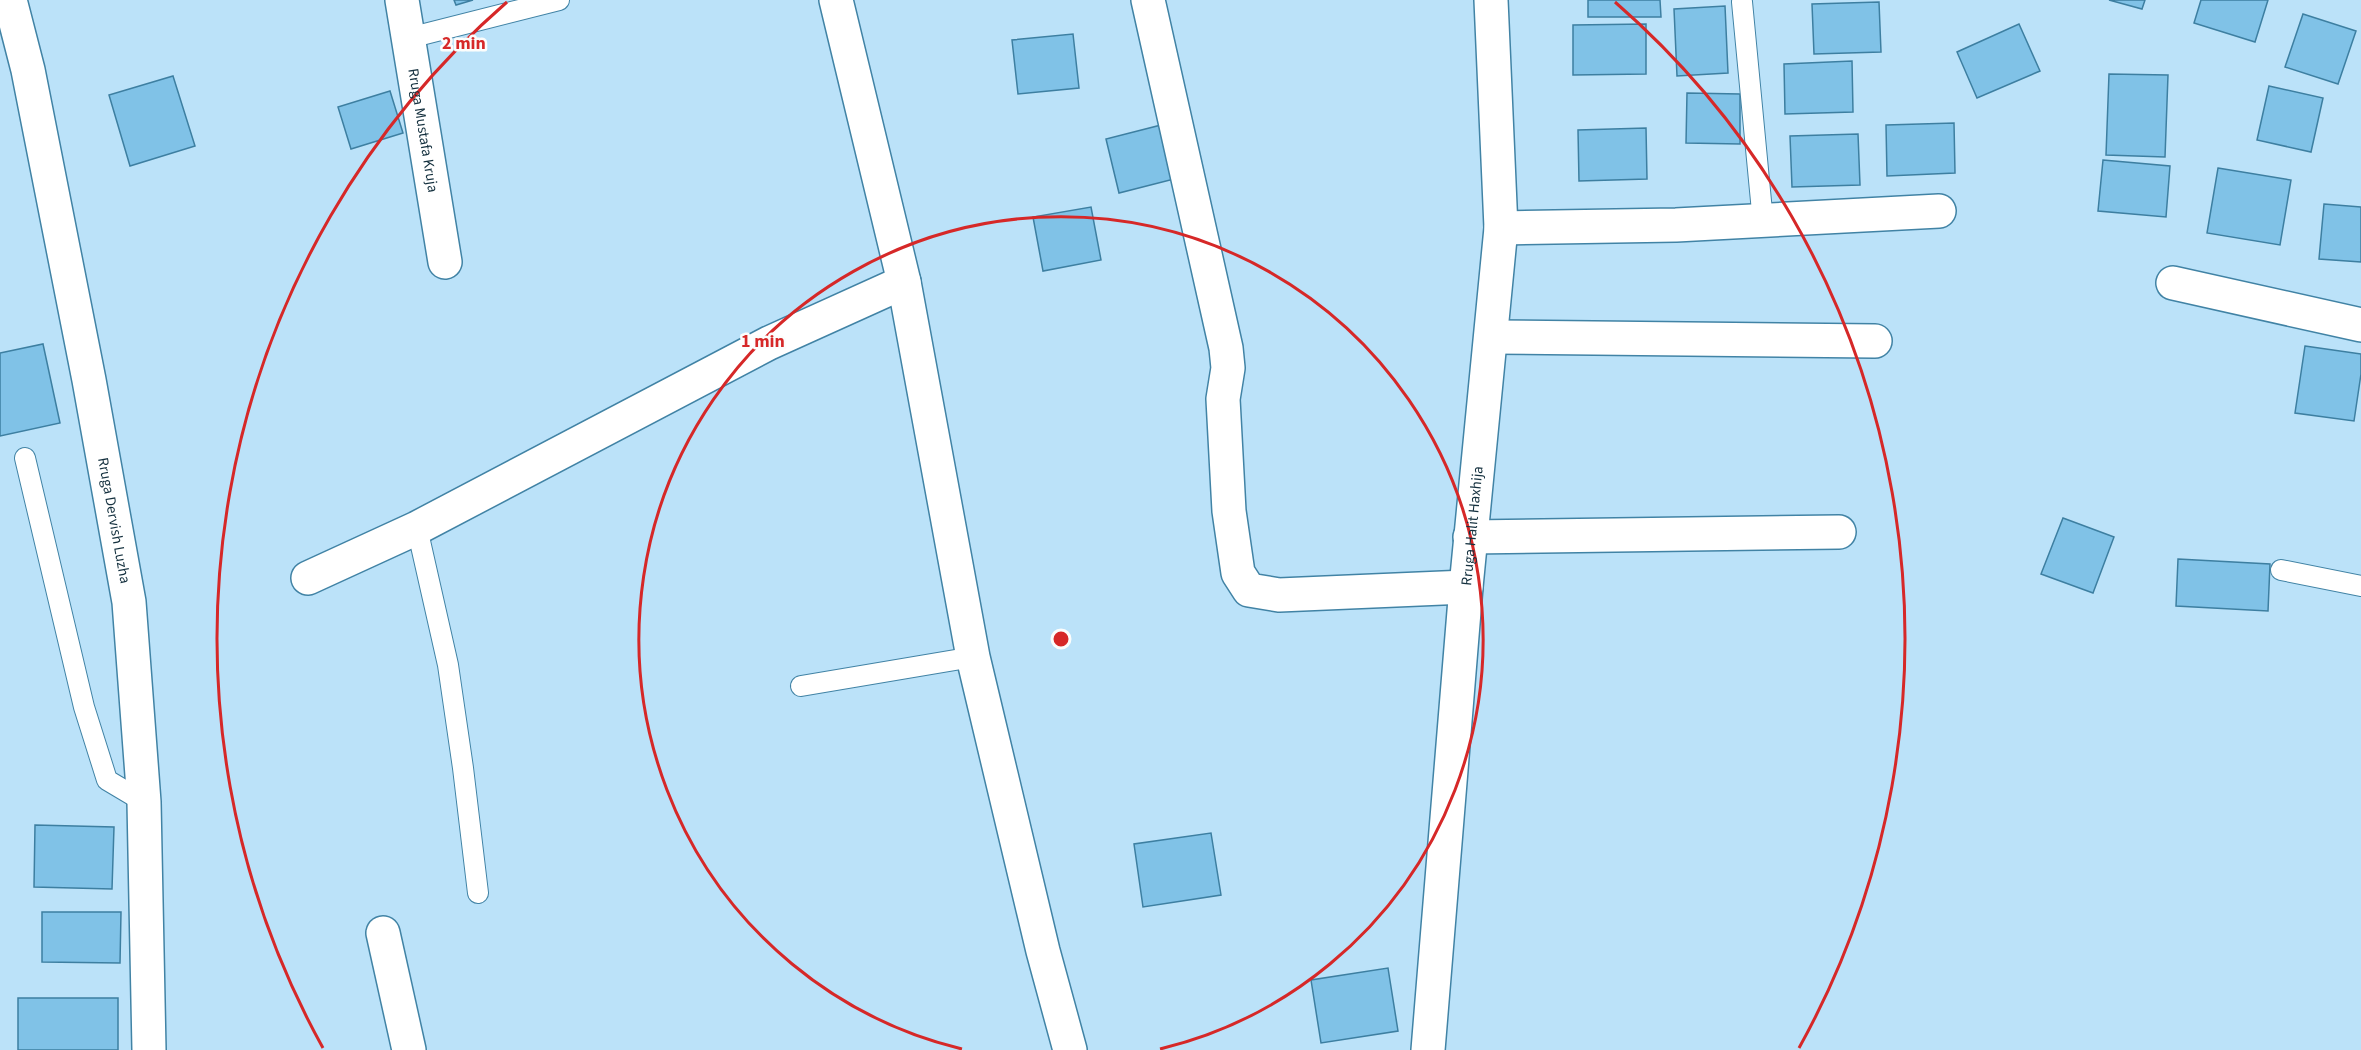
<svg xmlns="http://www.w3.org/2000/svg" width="2361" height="1050" font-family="'Source Sans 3',sans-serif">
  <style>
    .building { fill: #80c2e7; stroke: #3d7fa1; stroke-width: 1.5 }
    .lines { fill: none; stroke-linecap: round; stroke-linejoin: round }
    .lane-casing { stroke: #4183a5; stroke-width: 22 }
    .street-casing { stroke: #4183a5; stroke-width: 36 }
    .secondary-casing { stroke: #4183a5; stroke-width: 36 }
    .lane { stroke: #fff; stroke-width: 20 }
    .street { stroke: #fff; stroke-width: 33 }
    .secondary { stroke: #fff; stroke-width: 33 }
    .ring { fill: none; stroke: #d62828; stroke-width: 3 }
    .labels { text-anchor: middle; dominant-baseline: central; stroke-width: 5; stroke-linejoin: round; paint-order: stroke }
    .street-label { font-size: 15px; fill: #15313f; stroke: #fcfdfc }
    .centre { fill: #d62828; stroke: #fcfdfc; stroke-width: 3 }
    .ring-label { font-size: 18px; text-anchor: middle; font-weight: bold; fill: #d62828; stroke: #fcfdfc; stroke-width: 5; stroke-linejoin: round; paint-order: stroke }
  </style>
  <rect width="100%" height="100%" fill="#bbe2f9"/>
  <!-- building -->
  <g class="building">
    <path d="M454 0H473L456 5Z"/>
    <path d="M1588 0H1660L1661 17H1588Z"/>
    <path d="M2109 0H2145L2142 9Z"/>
    <path d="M2201 0H2268L2255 42 2194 23Z"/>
    <path d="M1879 2 1881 52 1814 54 1812 4Z"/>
    <path d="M1725 6 1728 73 1677 76 1674 9Z"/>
    <path d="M2303 14 2356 31 2338 84 2285 67Z"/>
    <path d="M1646 24V74L1573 75V25Z"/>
    <path d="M2019 24 2040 71 1977 98 1957 52Z"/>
    <path d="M1073 34 1079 88 1018 94 1012 40Z"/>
    <path d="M1852 61 1853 112 1785 114 1784 64Z"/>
    <path d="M2109 74 2168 75 2165 157 2106 155Z"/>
    <path d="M173 76 195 146 130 166 109 95Z"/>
    <path d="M2269 86 2323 98 2311 152 2257 140Z"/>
    <path d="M390 91 403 133 351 149 338 107Z"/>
    <path d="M1687 93 1740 94V144L1686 143Z"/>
    <path d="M1954 123 1955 173 1887 176 1886 125Z"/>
    <path d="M1165 124 1178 178 1119 193 1106 139Z"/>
    <path d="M1646 128 1647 179 1579 181 1578 130Z"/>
    <path d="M1858 134 1860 185 1792 187 1790 136Z"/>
    <path d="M2103 160 2170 166 2166 217 2098 211Z"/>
    <path d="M2218 168 2291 180 2280 245 2207 233Z"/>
    <path d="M2324 204 2361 207V262L2319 259Z"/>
    <path d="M1091 207 1101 260 1043 271 1033 217Z"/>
    <path d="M43 344 60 423 0 436V353Z"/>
    <path d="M2305 346 2361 354V374L2354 421 2295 413Z"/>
    <path d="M2063 518 2114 537 2093 593 2041 574Z"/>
    <path d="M2178 559 2270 564 2268 611 2176 606Z"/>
    <path d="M35 825 114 827 112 889 34 887Z"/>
    <path d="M1211 833 1221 895 1143 907 1134 844Z"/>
    <path d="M42 912H121L120 963 42 962Z"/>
    <path d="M1388 968 1398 1031 1321 1043 1311 980Z"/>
    <rect x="18" y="998" width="100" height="52"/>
  </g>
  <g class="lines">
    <!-- lane casing -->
    <g class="lane-casing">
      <g id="lane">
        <path d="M1742 2 1763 222"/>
        <path d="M409 38 559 0"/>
        <path d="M25 458 84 707 107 780 144 802"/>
        <path d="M417 528 448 665 463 768 478 893"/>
        <path d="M2281 570 2361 586"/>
        <path d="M801 686 973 657"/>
      </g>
    </g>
    <!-- street casing -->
    <g class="street-casing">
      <g id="street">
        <path id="s1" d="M10 0 28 70 89 380 129 602 144 802 149 1050"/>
        <path id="s2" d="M402 0 445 262"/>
        <path d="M836 0 904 282 973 657 1043 951 1070 1050"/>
        <path d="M1148 0 1226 348 1228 368 1223 399 1229 511 1238 573 1249 590 1279 595 1466 587"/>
        <path d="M1501 228 1676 225 1939 211"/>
        <path d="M2173 283 2361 325"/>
        <path d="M1492 337 1875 341"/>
        <path d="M1470 537 1839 532"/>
        <path d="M308 578 417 528 769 343 904 282"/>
        <path d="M383 933 409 1050"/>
      </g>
    </g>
    <!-- secondary casing -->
    <g class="secondary-casing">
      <g id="secondary">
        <path id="s3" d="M1428 1050 1466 587 1501 228 1491 0"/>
      </g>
    </g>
    <!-- lane -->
    <use href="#lane" class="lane"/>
    <!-- street -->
    <use href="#street" class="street"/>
    <!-- secondary -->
    <use href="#secondary" class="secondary"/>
  </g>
  <!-- distance rings -->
  <g class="ring">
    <path d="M962 1049A422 422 0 1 1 1160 1049"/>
    <path d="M323 1048A844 844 0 0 1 507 2M1615 2A844 844 0 0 1 1799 1048"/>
  </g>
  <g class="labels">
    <!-- street labels -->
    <g class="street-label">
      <text stroke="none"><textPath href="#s2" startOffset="132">Rruga Mustafa Kruja</textPath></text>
      <text stroke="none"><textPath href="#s1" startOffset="531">Rruga Dervish Luzha</textPath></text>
      <text stroke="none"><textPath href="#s3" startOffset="526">Rruga Halit Haxhija</textPath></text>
    </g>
  </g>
  <circle cx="1061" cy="639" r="9" class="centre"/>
  <g class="ring-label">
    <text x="464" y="49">2 min</text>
    <text x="763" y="347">1 min</text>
  </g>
</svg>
